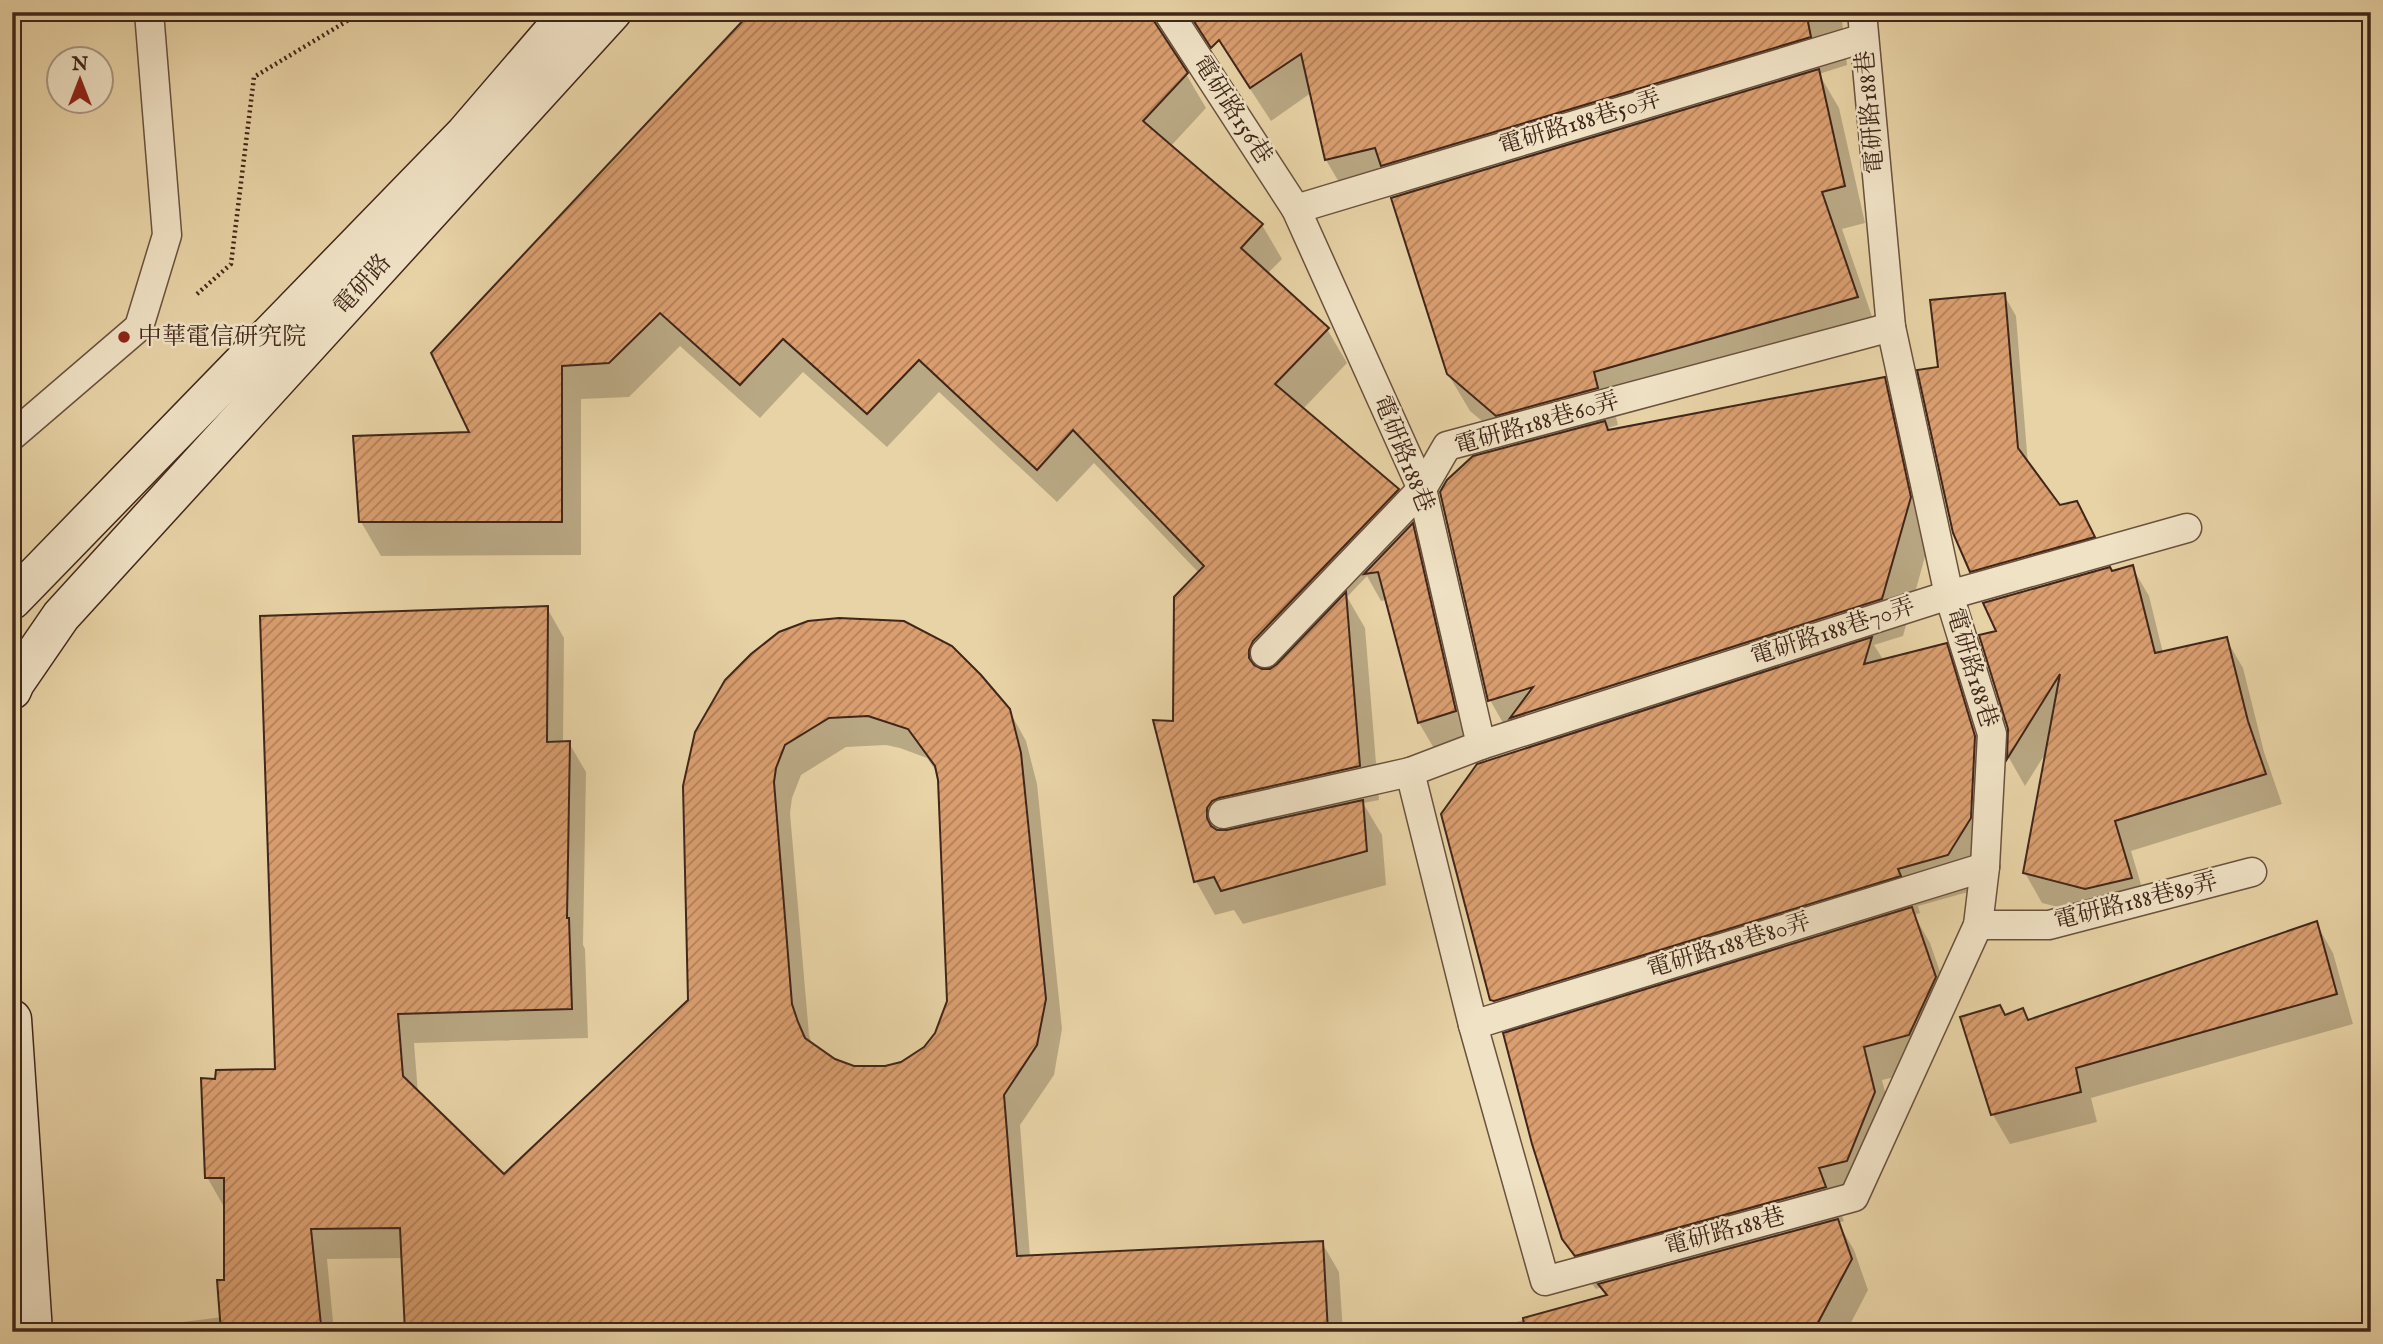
<svg xmlns="http://www.w3.org/2000/svg" width="2383" height="1344" font-family="'IM FELL English','Noto Serif TC',serif">
  <style>
    .shadow { fill: #0003; fill-rule: evenodd }
    .building { fill: url(#building-hatch); stroke: #40261a; stroke-width: 2; fill-rule: evenodd }
    .lines { fill: none; stroke-linecap: round; stroke-linejoin: round }
    .lane-casing { stroke: #6a513d; stroke-width: 31 }
    .secondary-casing { stroke: #40261a; stroke-width: 41 }
    .path { stroke: #40261a; stroke-width: 4.5; stroke-dasharray: 2 3.5; stroke-linecap: butt }
    .lane { stroke: #f0e2c5; stroke-width: 28 }
    .secondary { stroke: #f0e2c5; stroke-width: 38 }
    .poi-dot { fill: #8f2418; stroke: #f0e2c5; stroke-width: 2.5 }
    .labels { text-anchor: middle; dominant-baseline: central; stroke-width: 5; stroke-linejoin: round; paint-order: stroke }
    .street-label { font-size: 24px; fill: #40261a; stroke: #f0e2c5 }
    .poi-label { font-size: 24px; fill: #40261a; stroke: #f0e2c5; text-anchor: start }
  </style>
  <defs>
    <pattern id="building-hatch" width="6" height="6" patternUnits="userSpaceOnUse" patternTransform="scale(1.75)"><rect width="6" height="6" fill="#da9e6f"/><path d="M-1 1l2-2M0 6l6-6M5 7l2-2" fill="none" stroke="#b2815a"/></pattern>
  </defs>
  <rect width="100%" height="100%" fill="#e8d3a6"/>
  <filter id="stains"><feTurbulence type="fractalNoise" baseFrequency=".00286" numOctaves="4"/><feColorMatrix values="0 0 0 0 .2 0 0 0 0 .09 0 0 0 0 .02 0 0 0 .5 -.17"/></filter>
  <radialGradient id="worn" r=".72"><stop offset=".6" stop-color="#630" stop-opacity="0"/><stop offset="1" stop-color="#630" stop-opacity=".3"/></radialGradient>
  <!-- shadow -->
  <g class="shadow">
    <path d="M1200 12H1841L1847 65 1819 74 1839 108 1865 223 1842 229 1878 334 1614 409 1618 425 1608 428 1610 432 1884 379 1905 415 1931 535 1903 636 1874 645 1884 661 1946 645 1967 682 1995 774 1968 892 1918 906 1920 913 1914 915 1930 943 1954 1012 1928 1069 1882 1080 1894 1127 1837 1202 1844 1221 1838 1223 1854 1250 1868 1290 1846 1332H1517L1513 1323 1608 1296 1602 1287 1596 1289 1583 1273 1563 1238 1511 1033 1492 1000 1530 749 1521 734 1511 737 1490 700 1513 447 1470 411 1448 374 1401 197 1392 183 1346 194 1326 160 1311 93 1271 121Z"/>
    <path d="M1186 74 1206 108 1170 147 1262 225 1282 259 1267 274 1327 329 1347 363 1302 410 1398 490 1417 524 1414 528 1428 552 1471 739 1435 750 1419 723 1387 600 1381 601 1367 576 1347 597 1365 628 1379 800 1363 803 1382 835 1386 885 1243 924 1234 910 1215 915 1196 881 1175 723 1199 573 1094 463 1057 502 939 392 887 447 803 372 760 418 680 346 629 397 581 399V555L381 556 361 522 472 434 434 353Z"/>
    <path d="M2004 295 2016 316 2028 465 2060 507 2077 503 2105 557 1983 592 1971 571 1939 368Z"/>
    <path d="M2132 567 2149 596 2163 653 2226 639 2243 668 2264 752 2282 804 2131 851 2148 908 2103 918 2042 903 2025 873 2047 751 2025 786 2009 758 2010 729 1998 632 2112 573Z"/>
    <path d="M547 608 564 638 563 743H569L586 772 583 945 585 949 588 1038 414 1043 418 1093 504 1176 690 1000 727 681 1009 710 1026 741 1037 784 1062 1029 1054 1075 1020 1125 1030 1257 1322 1243 1339 1272 1343 1332H407L403 1258 327 1259 334 1332H122L121 1330 222 1317 225 1281 224 1207 207 1177 216 1081 277 1071ZM886 745 900 748 927 758 938 774 949 1002 937 1033 925 1048 911 1058 886 1068 853 1067 834 1060 812 1045 809 1035 790 813 792 798 801 775 846 747Z"/>
    <path d="M2316 923 2333 953 2353 1024 2091 1098 2097 1122 2010 1144 1993 1115 1962 1018 2005 1017 2022 1010 2029 1022Z"/>
  </g>
  <!-- building -->
  <g class="building">
    <path d="M751 12H1151L1154 21 1188 73 1143 121 1263 224 1241 248 1329 328 1275 384 1399 489 1253 641 1249 650V658L1254 665 1262 669H1270L1277 664 1346 592 1360 766 1219 798 1212 801 1207 808V818L1211 826 1217 830H1227L1363 800 1367 851 1221 891 1214 877 1194 882 1153 720 1173 721 1174 597 1204 566 1073 430 1037 470 919 360 867 414 783 339 740 385 660 313 609 363 562 366V522H359L353 436 469 432 431 353Z"/>
    <path d="M1188 12H1806L1811 37 1381 166 1375 148 1325 160 1301 54 1250 88 1219 40 1211 48Z"/>
    <path d="M1819 69 1845 186 1822 192 1858 297 1594 372 1598 388 1496 416 1447 374 1391 198Z"/>
    <path d="M2005 293 2018 448 2060 505 2077 501 2095 537 1970 572 1953 533 1917 370 1938 367 1930 300Z"/>
    <path d="M1885 377 1911 497 1882 599 1510 718 1533 687 1488 701 1440 492 1447 480 1473 456 1605 421 1608 430Z"/>
    <path d="M1413 523 1456 711 1418 723 1378 572 1364 574Z"/>
    <path d="M2133 565 2155 653 2227 637 2248 721 2266 774 2115 821 2132 878 2085 889 2023 873 2060 674 2007 759 2008 729 1979 635 1996 631 1983 603 2110 567 2112 571Z"/>
    <path d="M548 606 547 742 570 741 567 918H569L572 1009 398 1014 403 1076 504 1174 688 1000 683 786 695 732 725 680 751 654 779 632 808 621 839 618 904 621 952 646 981 675 1010 709 1021 753 1046 999 1037 1045 1004 1095 1017 1256 1323 1241 1328 1332H405L400 1228 311 1229 321 1325 292 1332H221L217 1280H224V1178H205L201 1078 215 1079 216 1070 275 1069 260 616ZM868 716 908 729 935 766 938 780 947 1001 935 1033 924 1047 901 1062 885 1066H854L835 1059 805 1038 798 1022 792 1004 774 782 776 768 785 745 829 718Z"/>
    <path d="M1872 637 1864 664 1947 643 1975 736 1971 818 1948 855 1898 869 1901 876 1494 1001 1490 1000 1441 814 1477 764Z"/>
    <path d="M1912 907 1936 977 1909 1035 1864 1047 1875 1092 1847 1161 1819 1168 1826 1187 1575 1256 1562 1239 1532 1144 1503 1033Z"/>
    <path d="M2317 921 2337 994 2076 1068 2081 1092 1991 1115 1960 1017 2000 1005 2005 1015 2023 1008 2028 1020Z"/>
    <path d="M1838 1219 1852 1259 1813 1332H1525L1523 1318 1607 1295 1598 1284Z"/>
  </g>
  <g class="lines">
    <!-- lane casing -->
    <g class="lane-casing">
      <g id="lane">
        <path d="M1168 12 1296 209 1422 489 1481 745 1410 772 1473 1025 1545 1281 1854 1197 1978 925 1985 867 1992 734 1949 595 1891 327 1862 12"/>
        <path d="M1296 209 1864 38"/>
        <path d="M12 436 139 327 167 235 149 12"/>
        <path d="M1265 653 1422 489 1447 446 1891 327"/>
        <path d="M1481 745 1949 595 2187 528"/>
        <path d="M1223 814 1410 772"/>
        <path d="M1978 925H2049L2252 872"/>
        <path d="M1473 1025 1985 867"/>
      </g>
    </g>
    <!-- secondary casing -->
    <g class="secondary-casing">
      <g id="secondary">
        <path d="M12 600 465 134 570 12"/>
        <path d="M12 690 15 683 61 616 612 12"/>
        <path d="M12 1019 33 1332"/>
      </g>
    </g>
    <!-- path -->
    <path class="path" d="M197 294 231 264 254 77 362 12"/>
    <!-- lane -->
    <use href="#lane" class="lane"/>
    <!-- secondary -->
    <use href="#secondary" class="secondary"/>
  </g>
  <!-- markers -->
  <circle class="poi-dot" cx="124" cy="337" r="7"/>
  <g class="labels">
    <!-- street labels -->
    <g class="street-label">
      <text transform="translate(1232 110) rotate(57)">電研路156巷</text>
      <text transform="translate(1871 112) rotate(-95)">電研路188巷</text>
      <text transform="translate(1580 123) rotate(-17)">電研路188巷50弄</text>
      <text transform="translate(363 285) rotate(-48)">電研路</text>
      <text transform="translate(1537 424) rotate(-16)">電研路188巷60弄</text>
      <text transform="translate(1403 454) rotate(68)">電研路188巷</text>
      <text transform="translate(1833 632) rotate(-18)">電研路188巷70弄</text>
      <text transform="translate(1971 668) rotate(73)">電研路188巷</text>
      <text transform="translate(2136 902) rotate(-14)">電研路188巷89弄</text>
      <text transform="translate(1729 946) rotate(-17)">電研路188巷80弄</text>
      <text transform="translate(1725 1232) rotate(-15)">電研路188巷</text>
    </g>
    <!-- poi labels -->
    <g class="poi-label">
      <text x="138" y="337">中華電信研究院</text>
    </g>
  </g>
  <!-- margin -->
  <rect width="2383" height="1344" fill="none" stroke="#e8d3a6" stroke-width="42"/>
  <rect x="14" y="14" width="2355" height="1316" fill="none" stroke="#40261a" stroke-width="3.5"/>
  <rect x="21" y="21" width="2341" height="1302" fill="none" stroke="#40261a" stroke-width="2"/>
  <!-- north arrow -->
  <g transform="translate(80 80)"><circle r="33" fill="#f0e2c5" stroke="#aa9781" stroke-width="2"/>
  <path d="M0-5L12 26L0 18L-12 26Z" fill="#8f2418"/>
  <text y="-10" font-size="19" font-weight="bold" text-anchor="middle" fill="#40261a">N</text>
  </g>
  <rect width="100%" height="100%" filter="url(#stains)"/>
  <rect width="100%" height="100%" fill="url(#worn)"/>
</svg>
